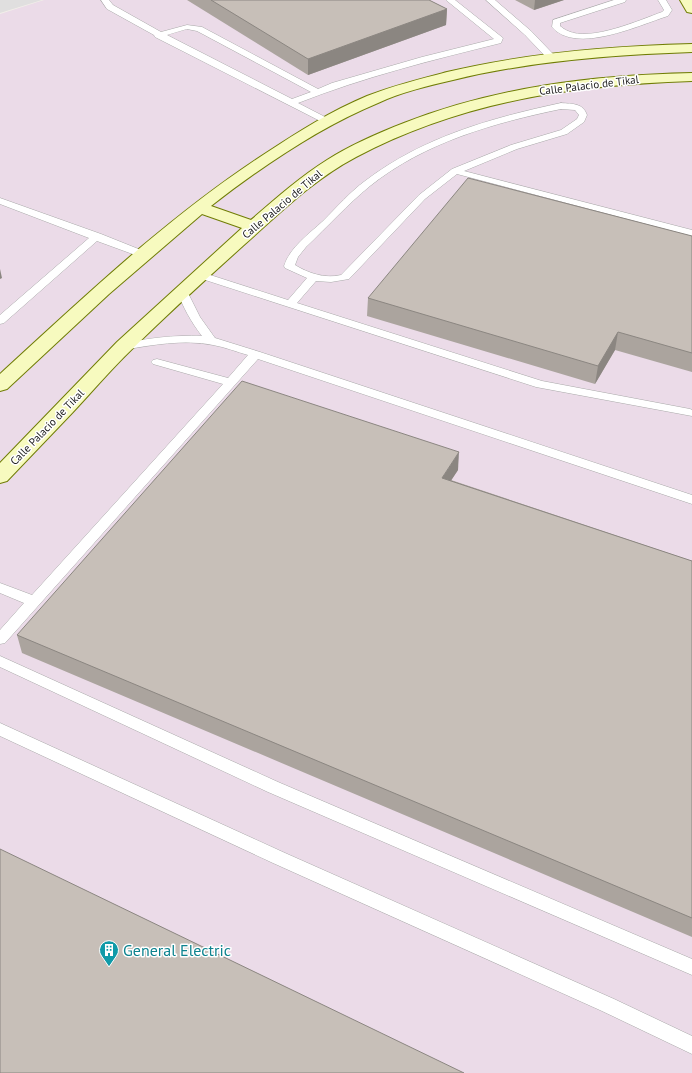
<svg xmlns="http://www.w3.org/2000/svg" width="692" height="1073" font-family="'PT Sans',sans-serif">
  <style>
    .residential { fill: #e0dfdf }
    .industrial { fill: #ebdbe8 }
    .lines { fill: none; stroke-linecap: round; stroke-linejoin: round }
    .lane-casing { stroke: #a9a9a9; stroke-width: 1 }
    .secondary-casing { stroke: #707d05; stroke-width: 2 }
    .lane { fill: #fff; fill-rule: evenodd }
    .secondary { fill: #f7fabf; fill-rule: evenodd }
    .wall { fill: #aba49e }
    .shaded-wall { fill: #8b8681 }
    .building { fill: #c7bfb8; stroke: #8b8681 }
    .labels { text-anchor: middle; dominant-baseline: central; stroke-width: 3; stroke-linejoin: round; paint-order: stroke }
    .far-street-label { font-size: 11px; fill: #222; stroke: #fff }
    .near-culture-label { font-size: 16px; fill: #0d838f; stroke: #fff; text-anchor: start }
  </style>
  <rect width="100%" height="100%" fill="#f2efe9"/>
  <!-- residential -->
  <path class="residential" d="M0 0H42L0 13Z"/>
  <!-- industrial -->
  <path class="industrial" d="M44 0H692V1073H0V14Z"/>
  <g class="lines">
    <!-- lane casing -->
    <g class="lane-casing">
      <g id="lane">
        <path d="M101 0H109L113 5 161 32 187 25 202 27 318 89 332 83 422 57 494 39 446 0H455L503 38 501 43C432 60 364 77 298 103L329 119 331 121 326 124 155 37 154 35 107 9ZM187 29 197 31 311 92 292 99 167 35Z"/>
        <path d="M486 0H495L531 31 553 54 554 56 553 58H547L525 35Z"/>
        <path d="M614 0H626L625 2 566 21 560 23V26C563 28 565 30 568 31 590 42 640 20 662 12L664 10 658 0H666L672 10 668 16C639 25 576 55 552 27L553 20Z"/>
        <path d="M561 103C573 104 583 103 587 115L584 122 567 134 517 149 464 171 692 230V236L457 174 425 199 349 279 331 282 316 281 297 303 542 381 690 409 692 410V416L536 387 196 277 195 275 200 272 204 273 288 300 307 278 285 268 284 266C290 247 309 234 323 221 337 207 350 192 365 181 423 137 491 118 561 103ZM561 109 575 110 579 115 577 119 561 130 511 145 452 169 419 195 341 275C325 279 308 273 295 265L298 257 306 247C327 227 348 204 370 186 425 142 494 123 561 109Z"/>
        <path d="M0 198 101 234 146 252 147 254 142 257 138 256 97 241 4 323 0 324V315L89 238 0 204Z"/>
        <path d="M182 288 187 291 200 317 215 338 260 352 692 495V504L258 359 5 643 0 644V630L24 603 0 593V583L32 595 223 384 153 364 151 362 153 360 157 359 228 378 248 355C237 352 225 347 213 345 183 339 152 345 123 350L119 349 117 347 119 345C146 338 174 335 202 336 191 322 183 307 177 291Z"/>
        <path d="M0 656 278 782 692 959V975L268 792 0 667Z"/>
        <path d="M0 723 285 853 614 999 692 1036V1054L602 1011 273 863 0 736Z"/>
      </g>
    </g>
    <!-- secondary casing -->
    <g class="secondary-casing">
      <g id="secondary">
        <path d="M680 0H692V13L687 12Z"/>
        <path d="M692 44V52C611 55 531 61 453 80 427 86 402 92 378 103 320 127 261 167 211 206L251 220C275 199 300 177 327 160 351 145 378 133 404 123 496 87 594 75 692 73V81C573 85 462 101 356 157 314 179 280 213 245 244 204 281 163 318 124 357 106 375 90 394 73 412 51 435 29 458 7 481L0 483V463L117 342 242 228 202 214 109 294 7 389 0 391V374C85 296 169 216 266 153 298 132 331 111 367 96 392 86 420 79 447 72 528 53 609 46 692 44Z"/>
      </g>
    </g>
    <!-- lane -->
    <use href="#lane" class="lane"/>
    <!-- secondary -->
    <use href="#secondary" class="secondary"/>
  </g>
  <!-- wall -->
  <g class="wall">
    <path d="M187 0H429L447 9 446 25 308 75Z"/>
    <path d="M515 0H564L534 10Z"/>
    <path d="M692 236V372L615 350 595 384 367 316 368 298Z"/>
    <path d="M458 470 451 480 692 561V937L22 653 17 635Z"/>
  </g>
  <!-- shaded-wall -->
  <g class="shaded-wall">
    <path d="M535 0H564L534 10Z"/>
    <path d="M447 9 446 25 308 75V59Z"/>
    <path d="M0 269 2 278 0 279Z"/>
    <path d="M618 332 615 350 595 384 598 366Z"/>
    <path d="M459 452 458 470 441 496 442 478Z"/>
  </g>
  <!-- building -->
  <g class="building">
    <path d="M211 0H429L447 9 308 59Z"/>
    <path d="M468 178 692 236V353L618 332 598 366 368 298Z"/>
    <path d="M242 381 459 452 442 478 692 561V918L17 635Z"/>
    <path d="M0 849 464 1073H0Z"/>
  </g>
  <!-- icons -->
  <defs>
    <g id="building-pin" transform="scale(1)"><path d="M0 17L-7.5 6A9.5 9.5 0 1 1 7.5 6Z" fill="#0f9aa8" stroke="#fff"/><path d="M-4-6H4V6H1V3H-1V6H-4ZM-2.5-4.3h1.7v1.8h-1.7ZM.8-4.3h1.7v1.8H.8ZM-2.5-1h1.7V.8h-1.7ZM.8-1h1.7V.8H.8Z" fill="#fff"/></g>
  </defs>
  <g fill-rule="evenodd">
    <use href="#building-pin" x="109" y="950"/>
  </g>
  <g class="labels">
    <!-- far-street labels -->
    <g class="far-street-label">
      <text transform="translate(589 85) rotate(-7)">Calle Palacio de Tikal</text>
      <text transform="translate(282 204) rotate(-40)">Calle Palacio de Tikal</text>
      <text transform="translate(47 427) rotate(-46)">Calle Palacio de Tikal</text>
    </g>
    <!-- near-culture labels -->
    <g class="near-culture-label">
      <text x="123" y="950">General Electric</text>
    </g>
  </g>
</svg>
